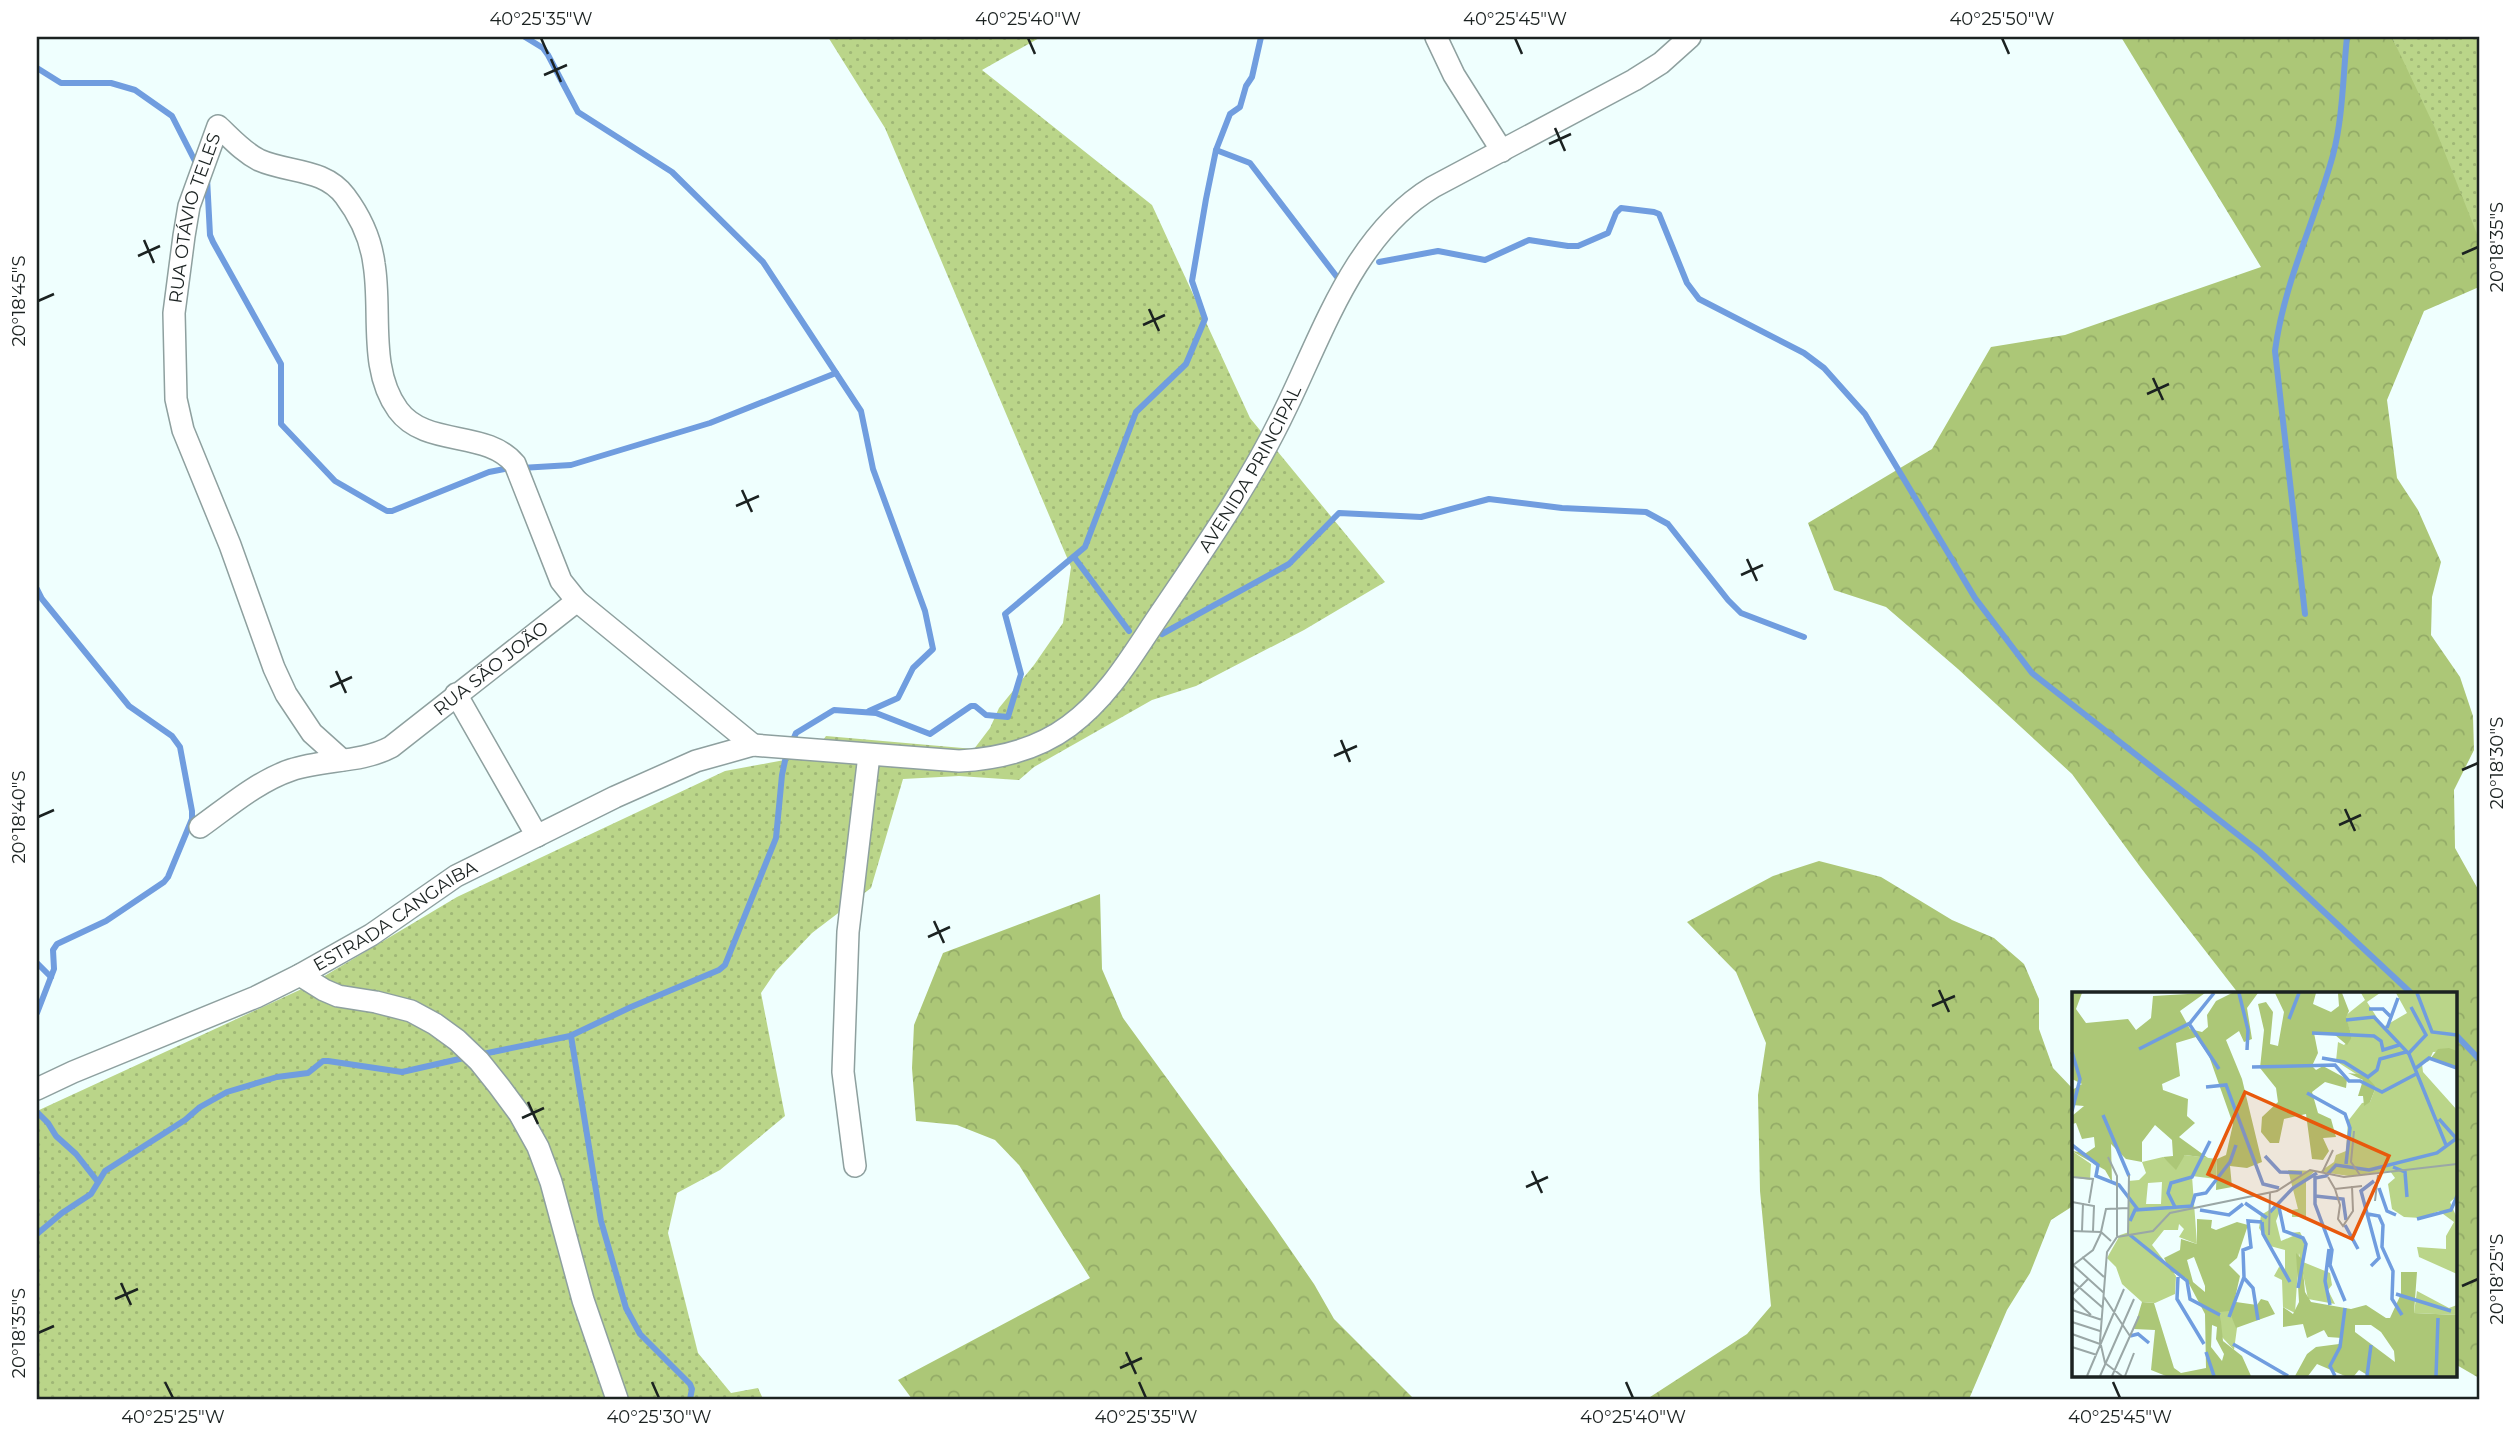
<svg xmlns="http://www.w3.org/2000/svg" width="2516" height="1436" font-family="Montserrat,sans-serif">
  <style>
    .grass { fill: url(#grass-dots) }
    .forest { fill: url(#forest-crowns) }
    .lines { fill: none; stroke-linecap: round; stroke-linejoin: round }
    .stream { stroke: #709ddf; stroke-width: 6 }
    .minor-casing { stroke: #8ea09f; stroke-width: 24 }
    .minor { stroke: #fff; stroke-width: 21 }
    .ticks { fill: none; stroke: #1b2221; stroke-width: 2.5 }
    .labels { text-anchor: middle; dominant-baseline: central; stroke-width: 7; stroke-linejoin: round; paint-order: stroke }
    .street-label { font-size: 18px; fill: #1b2221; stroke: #fff }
    .inset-river { fill: none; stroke: #709ddf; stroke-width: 3.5 }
    .inset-road { fill: none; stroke: #9aa7a6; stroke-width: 2 }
    .view { fill: #e8590c; fill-opacity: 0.15; stroke: #e8590c; stroke-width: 3.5 }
    .inset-edge { fill: none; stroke: #1b2221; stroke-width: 3.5 }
    .neatline { fill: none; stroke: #1b2221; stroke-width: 2.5 }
    .ticks-label { font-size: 18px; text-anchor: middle; fill: #1b2221 }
  </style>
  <defs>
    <pattern id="grass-dots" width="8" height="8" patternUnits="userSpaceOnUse" patternTransform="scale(1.75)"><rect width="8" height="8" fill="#bad589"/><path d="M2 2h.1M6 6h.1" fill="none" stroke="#9fb776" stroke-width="1.8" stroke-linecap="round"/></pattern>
    <pattern id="forest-crowns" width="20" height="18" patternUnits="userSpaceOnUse" patternTransform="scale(1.75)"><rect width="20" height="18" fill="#acc777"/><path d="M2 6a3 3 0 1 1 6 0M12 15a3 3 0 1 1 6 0" fill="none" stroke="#93ab67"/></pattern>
  </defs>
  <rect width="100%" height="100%" fill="#effffe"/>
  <!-- grass -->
  <g class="grass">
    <path d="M828 37H1041L982 70 1152 205 1250 418 1385 582 1304 630 1196 686 1152 700 1034 767 1019 780 959 776 903 779 871 888 812 933 776 971 761 993 785 1116 720 1170 677 1193 668 1233 698 1353 731 1393 758 1388 763 1399H37V1111L306 987 457 897 725 771 790 759 821 743 826 736 974 749 990 728 999 708 1034 665 1063 623 1071 567 885 128Z"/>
    <path d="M2392 37H2479V240Z"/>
  </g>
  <!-- forest -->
  <g class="forest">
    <path d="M2121 37H2392L2435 128 2479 239V287L2424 311 2387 400 2397 478 2418 510 2441 562 2432 597 2431 635 2460 677 2473 716 2474 750 2454 790 2455 848 2479 891V1378L2455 1364V993H2238L2141 868 2072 774 1958 669 1886 607 1834 590 1808 523 1932 449 1991 347 2065 335 2261 267Z"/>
    <path d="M1819 861 1881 877 1952 920 1994 938 2024 964 2039 999V1029L2053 1068 2073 1089V1206L2051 1220 2030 1273 2007 1310 1969 1399H1647L1747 1334 1771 1306 1760 1191 1758 1095 1766 1043 1736 972 1687 922 1773 876Z"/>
    <path d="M1100 894 1102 969 1123 1018 1267 1216 1314 1284 1334 1319 1414 1399H912L898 1380 1090 1278 1019 1165 995 1140 957 1125 916 1121 912 1068 914 1025 943 953Z"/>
  </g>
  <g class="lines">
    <!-- stream -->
    <g class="stream">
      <path d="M525 37 543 48 548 55 578 112 672 172 763 262 861 411 873 469 925 611 933 649 913 668 898 698 869 711"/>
      <path d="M37 68 61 83H111L135 90 172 116 198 167"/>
      <path d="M1216 150 1250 163 1337 277"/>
      <path d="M207 178 210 235 213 242 281 364V424L335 481 387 511H392L489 472 510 468"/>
      <path d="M1379 262 1438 251 1485 260 1529 240 1568 246H1578L1608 233 1616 213 1621 208 1654 212 1659 214 1687 283 1699 299 1804 353 1824 368 1865 414 1975 598 2032 673 2260 852 2411 993"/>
      <path d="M521 468 571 465 710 423 836 373"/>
      <path d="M1074 557 1129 631"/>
      <path d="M37 589 42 599 129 706 172 736 180 747 192 811V819L168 877 164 882 106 921 57 944 53 950 54 969 37 1013"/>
      <path d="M2305 614 2275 351C2284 282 2315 221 2333 155 2343 117 2343 75 2347 37"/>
      <path d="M1162 634 1289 564 1339 513 1421 517 1489 499 1562 508 1646 512 1668 524 1728 600 1741 613 1804 637"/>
      <path d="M37 963 51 977"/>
      <path d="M2455 1034 2479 1059"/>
      <path d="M571 1036 601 1221 626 1308 640 1334 690 1384 692 1389 690 1399"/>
      <path d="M478 1055 570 1036 631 1007 719 970 725 965 776 838 782 775 786 756 796 733 834 710 876 713 930 734 971 706H975L986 715 1008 717 1021 674 1005 614 1085 547 1136 412 1186 364 1205 319 1192 281 1206 199 1216 150 1230 114 1240 107 1246 86 1252 77 1261 37"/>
      <path d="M37 1112 48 1123 56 1136 76 1154 98 1182"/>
      <path d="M37 1234 62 1213 91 1194 105 1171 185 1120 200 1107 227 1092 277 1077 308 1073 323 1061H328L402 1072 468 1057"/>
    </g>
    <!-- minor casing -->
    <g class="minor-casing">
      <g id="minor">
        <path d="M1436 37 1454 75 1502 151"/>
        <path d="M456 694 537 836"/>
        <path id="s1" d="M342 760 312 733 286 694 274 668 230 545 183 430 176 399 174 313 184 236 189 206 218 126C231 138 243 152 259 160 288 173 324 168 345 196 360 216 371 240 374 264 382 311 368 369 398 410 426 448 486 429 515 464L561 581 577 601"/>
        <path id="s2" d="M200 827C228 807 258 781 291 770 323 759 361 763 391 747L577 601 753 745"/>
        <path d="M300 975 324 990 338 996 376 1002 411 1011 435 1024 457 1040 479 1061 499 1086 519 1113 538 1147 551 1182 583 1300 617 1399"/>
        <path id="s3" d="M37 1089 73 1072 256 997 300 975 371 935 456 876 615 797 696 761 753 745 959 761C997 759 1038 749 1069 726 1110 696 1134 652 1162 611 1206 546 1252 480 1286 408 1324 330 1355 234 1433 187L1634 80 1661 63 1690 37"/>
        <path d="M855 1166 843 1072 848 932 869 755"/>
      </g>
    </g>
    <!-- minor -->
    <use href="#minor" class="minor"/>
  </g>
  <!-- ticks -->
  <path class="ticks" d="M541 38 548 54M1028 38 1035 54M1515 38 1522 54M2002 38 2009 54M551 59 561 82M544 75 567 65M1555 128 1565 151M1549 144 1571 134M144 240 154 263M2462 254 2478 247M138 256 160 246M38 301 54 294M1149 309 1159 331M1143 325 1165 315M2153 378 2163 400M2147 394 2169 384M742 490 752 512M736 506 759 496M1747 559 1757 581M1741 575 1763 565M336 671 346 693M330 687 352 677M1341 740 1350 762M1334 756 1357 746M2462 770 2478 763M2345 809 2355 831M38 817 54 810M2339 825 2361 815M934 921 944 943M928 937 950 927M1939 990 1949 1012M1932 1006 1955 996M528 1102 538 1124M522 1118 544 1108M1532 1171 1542 1193M1526 1187 1548 1177M121 1283 131 1305M2462 1286 2478 1279M115 1299 138 1289M38 1333 54 1326M1126 1352 1136 1374M1120 1368 1142 1358M165 1382 173 1398M652 1382 659 1398M1139 1382 1146 1398M1626 1382 1633 1398M2113 1382 2120 1398"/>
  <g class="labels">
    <!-- street labels -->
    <g class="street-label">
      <text stroke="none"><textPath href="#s1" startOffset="586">RUA OTÁVIO TELES</textPath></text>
      <text stroke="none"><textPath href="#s3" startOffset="1437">AVENIDA PRINCIPAL</textPath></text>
      <text stroke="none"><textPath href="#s2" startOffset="338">RUA SÃO JOÃO</textPath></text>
      <text stroke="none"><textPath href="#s3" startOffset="399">ESTRADA CANGAIBA</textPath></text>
    </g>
  </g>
  <!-- overview -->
  <g transform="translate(2072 992)">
    <rect width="385" height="385" fill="#effffe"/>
    <path d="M289 1H308L295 10 311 35 335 21 324 1H385V59L361 60 357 69 350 72 351 80 385 118V204L378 210 385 226V282L347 265 345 255 374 257V244L382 230 367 219 349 226 332 225 320 217 316 192 323 186 318 179 277 184 243 179 234 187V225H220V218L226 217 216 178 249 179 262 170 264 163 274 159 276 129 290 111 298 110 304 95 264 69 266 50 272 53 280 45 273 24 293 8ZM0 159 19 172 18 188 0 185ZM113 163 145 167 144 187 120 184 125 252 107 245 112 237 107 232 106 238H92L80 253 104 284 103 302 83 311 70 310 50 292 44 275 35 266 48 243 57 240 56 189 67 188 74 181 70 170 91 165 103 175ZM90 190 89 212H74L76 191ZM204 214H210L204 229 209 249 221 244 217 241 228 240 235 254 231 270 258 281 260 293 256 298 263 312 236 307 227 261 223 321 211 315 210 288 202 284 207 275 213 277V258L198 254 187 236 189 223ZM345 299 377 316 385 313V323L342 321ZM148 319H157L165 336 162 358 149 344Z" fill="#bad589" fill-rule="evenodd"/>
    <path d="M0 1H10L4 17 14 31 56 27 64 38 79 26 81 4 133 1 108 19 118 37 130 40 136 35 135 23 144 9 160 1H186L175 16 180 47 172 50 167 39 154 48 170 87 190 170 175 176 158 174 160 195 144 198 145 167 154 163 161 132 137 64 124 45 104 51 108 84 90 92 91 98 116 107 115 124 123 131 107 145 136 166 113 163 104 178 91 165 101 164 100 148 83 133 70 150V170L54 167 39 152 40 190 33 178 0 159 14 161 23 155 22 145 10 147 4 131 0 132V124L12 114 0 113V98L10 92 0 87ZM203 1H244L241 12 259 20 267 14 266 1H270L277 19 274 25 280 45 275 53 263 43 242 41 246 61 240 74 244 78 251 74 275 87 274 96 253 90 240 100 246 121 259 127 264 145 251 146 257 159 251 168 240 167 234 122 212 127 207 151H198L189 140 190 125 206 110 204 96 188 76 192 38 186 12 194 10 201 20 198 52 206 54 212 20ZM377 56 385 59V75L358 67 366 57ZM276 81 293 83 304 95 298 110 292 114 291 104H286L291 88ZM125 227 140 228 139 236 144 238 165 230 176 233 165 266 157 273 168 284 163 306 164 310 185 313 189 307 196 309 203 322 164 336 157 319 148 320 151 349 170 364 179 384H94L79 378 83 338 62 337 70 310 82 311 102 376 109 381 134 376 133 322 114 286 99 280 92 266 108 258 109 247 125 252ZM122 265 133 294V300L121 290 115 268ZM140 333 145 335 144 347 152 362 150 369 139 355ZM224 261 230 267 233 300 239 310 279 317 294 313 314 326H318L329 302V280H345L342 321 385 323V384H297L287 378 282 384H273L245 372 236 384H223L235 362 244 355 267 352 270 346 256 345 252 338 235 346 231 332 211 335V315L221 322 227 310ZM283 333H299L309 340 322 359 323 370 283 340Z" fill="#acc777" fill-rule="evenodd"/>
    <path class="inset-river" d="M167 1 176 38 175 58M345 1 360 40 385 43M297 17H311L318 24M217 27 227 1M274 28 302 25 337 62 374 153M118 33 147 77M315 36 326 6M240 41 302 44 309 49 311 58 327 53M67 57 118 31 142 1M0 60 8 87 0 119M337 61 354 43 339 15M250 66 272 70 296 85 305 78 308 67 334 60M180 75 263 73 277 89H288L310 100 346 81M344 76 357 66 385 76M134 95 154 93 191 192 207 196M235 101 273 122 278 136 274 172M31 123 57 184M367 127 383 145M0 153 26 173 24 184 47 193 67 219M193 164 208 180 230 181M321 175 333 180 335 205M307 196 315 219 324 223M243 204 271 207 274 228M173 211 195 226M120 213 123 203 134 201 158 170 164 153M103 215 96 201 99 191 120 185 138 149M207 215 212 239 231 246 234 252 226 296M128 218 157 223 171 212M198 220 221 196 245 181M296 222 307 224 311 233 310 255 321 279 320 307 330 323M345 227 379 218 385 204M58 229 63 218 121 214M190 230 191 242 218 290M273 233 286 257M58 243 115 289 118 307 148 323M257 257 253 289 258 313M299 274 307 266 289 199 302 189M106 285 105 307 132 352M172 286 181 296 186 328M324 302 379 319M273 309 258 273 260 258 243 212V186L254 184 264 173 297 178 365 161 385 146M157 325 172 285 171 258 179 255 176 229 190 230M58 344 66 342 77 351M161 352 216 384M134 360 142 384M263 384 258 374 268 355 273 316M295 384 299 353M364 384 366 326"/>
    <path class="inset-road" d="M282 139 279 170 288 183M36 165 45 184V244M250 181 261 158M0 185 21 187 17 211M256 185 263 197 290 194M263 197 268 213 266 227 271 234 281 219 280 194M303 209 306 183M0 210 22 214 21 239M0 239 29 240 39 249M10 239 11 211M29 240 34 217 56 216M56 242 57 183M197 243 198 200M10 265 32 285M0 272 32 301M0 274 21 258 29 241M0 289 31 316M0 303 16 287M0 305 19 323M32 305 58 344M0 318 30 328M0 330 28 339M0 342 28 352M0 355 25 363M15 384 52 297M28 384 62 307M40 384 67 324M50 384 33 371 28 349 35 260 45 245 81 239 98 221 205 199 238 178 272 185 385 172M53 384 62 361"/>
    <path class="view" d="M173 100 317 164 280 247 136 182Z"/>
    <rect width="385" height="385" class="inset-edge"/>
  </g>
  <!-- border -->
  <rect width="2516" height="1436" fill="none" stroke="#ffffff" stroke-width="77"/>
  <rect x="38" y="38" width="2440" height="1360" class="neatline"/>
  <g class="ticks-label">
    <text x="541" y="25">40°25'35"W</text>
    <text x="1028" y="25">40°25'40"W</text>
    <text x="1515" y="25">40°25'45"W</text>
    <text x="2002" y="25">40°25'50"W</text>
    <text transform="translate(2497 247) rotate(-90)" y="6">20°18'35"S</text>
    <text transform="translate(19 301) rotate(-90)" y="6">20°18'45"S</text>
    <text transform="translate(2497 763) rotate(-90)" y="6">20°18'30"S</text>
    <text transform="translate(19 817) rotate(-90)" y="6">20°18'40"S</text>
    <text transform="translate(2497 1279) rotate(-90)" y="6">20°18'25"S</text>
    <text transform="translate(19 1333) rotate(-90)" y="6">20°18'35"S</text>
    <text x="173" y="1423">40°25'25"W</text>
    <text x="659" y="1423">40°25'30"W</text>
    <text x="1146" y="1423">40°25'35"W</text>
    <text x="1633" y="1423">40°25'40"W</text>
    <text x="2120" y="1423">40°25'45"W</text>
  </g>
</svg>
